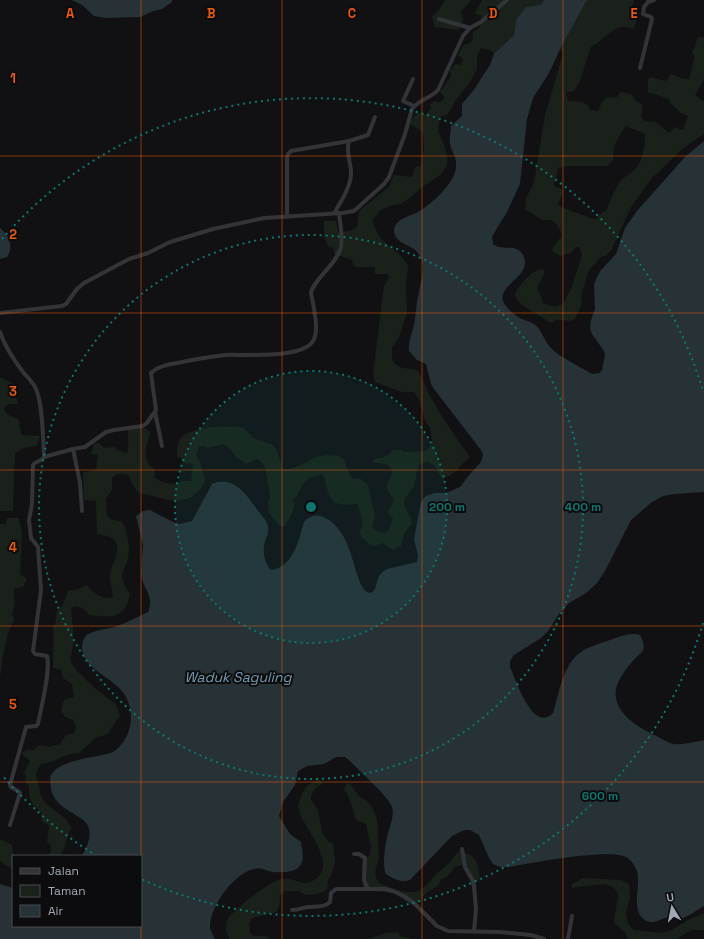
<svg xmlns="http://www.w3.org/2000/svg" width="704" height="939" font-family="'Space Grotesk',sans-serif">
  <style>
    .green { fill: #19211a; fill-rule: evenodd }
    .water { fill: #273237 }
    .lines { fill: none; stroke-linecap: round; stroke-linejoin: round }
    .minor { stroke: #323438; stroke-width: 4 }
    .grid { fill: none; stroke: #e8590c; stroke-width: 1; stroke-opacity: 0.55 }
    .ring { fill: none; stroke: #0f766e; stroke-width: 2; stroke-dasharray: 2 4 }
    .labels { text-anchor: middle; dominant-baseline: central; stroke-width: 4; stroke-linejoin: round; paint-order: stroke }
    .water-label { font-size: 14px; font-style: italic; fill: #779cb1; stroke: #0c0c0e }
    .grid-label { font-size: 13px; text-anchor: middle; font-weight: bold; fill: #e8590c; stroke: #0c0c0e; stroke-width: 4; stroke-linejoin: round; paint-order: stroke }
    .centre { fill: #0f766e; stroke: #0c0c0e; stroke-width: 2 }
    .ring-label { font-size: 12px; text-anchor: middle; font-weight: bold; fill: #0f766e; stroke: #0c0c0e; stroke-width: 4; stroke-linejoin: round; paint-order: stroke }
  </style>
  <rect width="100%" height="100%" fill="#111113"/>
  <!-- green -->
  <g class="green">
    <path d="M445 0H471L461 12 463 19 459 30 435 27 432 17 439 10Z"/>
    <path d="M482 0H544L541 5 516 20 514 35 494 54 492 51 481 48 477 56V69L469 84 457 98 448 114 440 117 438 131 445 148 447 157V165L445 169 440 175 425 185 407 200 400 204 392 205 380 210 372 221 380 238 400 255 407 264 408 268 406 285 407 313 399 337 392 348V360C399 372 411 366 419 372 421 375 427 390 429 394 441 416 455 436 470 457 460 464 455 475 443 479 438 475 438 468 432 464 429 462 427 462 423 463 414 467 418 478 414 485 412 491 406 495 404 501 404 510 411 514 412 523L404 534 401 546 393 550 383 543 375 546 370 545 361 537 360 532 362 524 361 515 357 504C337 506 331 505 326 485 325 480 325 477 321 474 316 476 310 477 306 481 301 486 298 495 293 501 294 503 294 505 294 507 294 510 286 525 284 527L280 526 277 523 269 513 268 504 270 496 265 467 258 459 246 464 236 457 231 450 224 444 207 448 204 446H199L196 455 201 464 205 480C195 506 170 502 149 495 145 494 140 494 137 491 134 488 131 480 128 475 121 473 117 473 112 478V490L106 499 107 515 110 519 122 522 126 529 129 549 128 559 122 575 124 584 130 594C125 619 110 618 89 615 83 608 80 605 71 608 72 620 74 631 73 643 73 648 70 655 71 661 72 670 107 699 115 703L120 715 109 732 106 735 97 737 79 753 66 755 54 761 41 764C34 775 36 775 39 787 40 790 39 793 41 796 47 810 64 812 71 827L64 849 60 856H49L51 850V845L47 842 49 826 42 821 41 812C31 804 29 799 29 786L25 782 26 776 24 773 30 761 23 755 22 753 26 750H34L37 746 41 745 49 747 60 744 66 735 74 733 76 727 73 720 65 717 61 711 63 702 65 699 74 697 72 684 63 678 61 670 53 668C53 654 54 640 53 626L55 625 57 611 62 607 68 591 79 589 86 585C94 592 102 601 113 597 113 589 109 582 110 574 112 561 127 543 107 536 104 535 100 535 97 534L96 501 84 500 83 472 96 470 98 455 91 454 94 444 99 443 104 448 115 447 117 450 127 453C130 443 127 436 128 426L140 424 150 432C147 446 140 459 154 469L155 478C162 483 172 485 180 483L181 481H191L193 464 183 463 181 458 177 457C177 450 177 444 180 439 189 426 231 425 244 428L253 438 270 444 274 446 277 450 283 469H291L303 464 316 457 326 455 339 456 343 458 350 475 352 478 361 479 368 485 375 516 372 527 375 530 384 533 388 531 393 519 388 513C389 509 392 505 393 501 395 495 387 494 387 488 386 481 396 474 390 467 386 462 378 464 372 462L375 459 387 456 393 450H402L404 452 426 451 432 444V440L430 428 425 421 422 409 419 400 414 392H402L375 382 373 375 384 286 389 278 388 274H375V267H354L352 260 334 254V248L329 247 324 237V221H336L338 232 350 231 357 227 359 211 389 187 394 175 412 177 415 167 421 166 424 150 423 132 409 123 418 112 425 115 431 108 430 105 434 101 440 102 445 98 440 92 451 76 450 70 456 64 461 65 463 59 458 55 464 44H469L473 39 472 33 480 27 481 16 475 13Z"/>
    <path d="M587 0H634L630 12 639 16 633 29C614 20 606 42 591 46L580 81 574 91 566 92 568 101 582 102 588 105 590 110 598 111 602 102 606 98 617 97 621 92 631 94 636 101 643 105 641 116 644 121 656 122 669 133 675 127 683 130 688 116 679 112 676 108 670 103V100L655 94 648 93V80L650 77 666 81 671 74 684 79H689L695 56 692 54 698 37H704V79L695 95 704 102V134L682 149 652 178 631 207 611 251 605 256 601 257 589 270 581 296 582 304 575 319C567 324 560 316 553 322H549C540 314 516 306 515 294 520 284 532 269 543 269L545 272 537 288C539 293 542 297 543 303L555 307 563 304 571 289 582 255 580 247H576L571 253 560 256 553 252 552 249 562 235 558 226 552 220H542L525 209 526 198 534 183 545 115 563 54 560 49ZM626 126 645 134C645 147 643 164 631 173 626 176 622 178 619 183 614 191 610 201 606 211L602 212 597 219H593L561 207 558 204 563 193 562 189 554 186 558 168 566 166H607L613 160C613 146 618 137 626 126Z"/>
    <path d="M0 377 13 384 18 404H8L4 408C6 416 13 416 19 420L21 435 40 436 37 446 24 448 15 453 13 511H0Z"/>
    <path d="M7 518H19L22 533 20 574 27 579 23 587 14 589 15 604 12 614 14 619 8 633 3 656 0 677V524H6Z"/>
    <path d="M317 780H321L322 784 315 789 311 796V800L318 810 322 832 328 841 333 844 335 861 331 876 328 880 327 890 317 894 306 895 299 891H285L280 895 279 907 276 912 252 918 249 924 250 933 253 936H267L270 939H229C227 933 224 925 228 919 234 909 270 881 282 879 295 876 303 890 317 878 338 860 300 826 298 806 298 802 301 798 302 794 305 787 310 783 317 780Z"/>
    <path d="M348 783C353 786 355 791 358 795 362 799 369 801 372 807 380 820 377 829 378 843 378 848 379 854 379 858 376 869 372 874 380 884 389 887 400 892 410 892 421 893 426 885 433 878 437 872 444 868 449 863 453 859 455 854 459 851 478 856 478 862 480 879L476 882 474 880 466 864 455 867 446 878 441 879 439 885 426 893 421 901 412 905 393 893 364 890C361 881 363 873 362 864L370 854 371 847 366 824 356 820 348 795 344 790 345 786Z"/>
    <path d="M0 839 12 845 13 854 17 856H13V870L0 861Z"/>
    <path d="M583 878 621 880 629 884 630 897 626 913 628 924 634 930 662 933 670 931 688 920 704 913V930H691L677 939H628L625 932 615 924 614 921 618 896 617 892 613 887 604 884 571 888 572 884Z"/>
    <path d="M398 932 400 936 414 939H368L386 933Z"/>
  </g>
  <!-- water -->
  <g class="water">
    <path d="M72 0H172V2L162 9 153 11 140 17 105 18 94 16 82 5Z"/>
    <path d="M544 0H587L560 49 549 73 533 98 527 119 520 184 507 212 497 228 492 237 493 244C503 252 518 242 524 257 531 277 498 284 503 301 506 308 515 316 522 319 526 321 530 321 534 324 542 329 544 342 551 348 559 357 581 367 592 374L600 373 602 370 605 355 604 351 592 334 590 328 591 320 595 309 594 285 596 279 601 270 616 254 625 228 637 211 685 157 704 141V492L674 494 663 496 652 502 631 520 605 571 597 583 586 593 569 603 559 614 548 631 541 638 514 655 510 661V667C516 680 533 734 553 713 559 694 562 670 576 656 585 647 599 644 610 640 620 637 630 632 640 635 642 640 645 644 643 650 641 654 636 657 633 661 625 670 613 685 616 698 620 719 643 729 660 738 664 740 669 743 674 744 683 745 694 742 704 740V906C697 910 688 917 680 919 675 919 670 917 665 918 660 919 656 923 651 922 630 919 639 889 638 877 638 870 632 860 626 857 608 848 531 863 508 867H500L493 864 489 858 479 835 470 830H464L452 836 410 880C401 883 394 879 386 874 382 867 385 846 387 837 389 828 395 816 392 807 389 797 358 770 350 761L345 757H336L324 764 307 766 298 771 295 785 283 802 279 816 290 834 301 842C302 850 306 861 298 868 292 873 276 873 268 871 263 869 260 867 254 869 234 873 209 907 210 928 211 931 213 936 215 939H0V884L13 888V926H141V856H82C108 809 60 822 51 790 51 786 50 781 50 778 55 759 98 758 113 752 120 748 127 738 129 730 133 717 131 701 121 690 110 677 82 667 82 647 82 641 84 637 88 634 96 630 107 629 115 627 126 623 137 617 148 612 155 594 143 591 141 574L143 545 136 516 143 511 150 510 173 522 180 524 192 521 212 484C233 475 245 493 256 508 260 514 266 519 268 526 269 532 267 536 265 541 262 551 264 562 271 570 293 568 299 539 304 522 309 516 316 514 323 517 357 531 352 589 370 593L374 591C379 581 375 576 387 569L417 562 418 556 414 539 421 502 426 496 435 493H446L460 487 470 474 481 462 483 455 481 450 434 389 431 384 426 364 417 360 409 351C408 342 412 334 414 325 416 314 416 303 419 292 420 283 424 274 423 265 422 259 419 253 414 249 406 244 390 240 395 226 399 218 411 216 418 212 432 204 455 183 456 167 457 157 452 153 450 144 449 138 451 131 451 126L462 116V104L473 91 490 65 494 54 514 35 516 20 526 7 541 5Z"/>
    <path d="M0 228C9 235 14 247 7 257L0 259Z"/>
  </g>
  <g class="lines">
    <!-- minor -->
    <g class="minor">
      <path d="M439 19 470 28"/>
      <path d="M640 68 652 19 651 17 643 14 644 7 648 2 654 0"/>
      <path d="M413 79 403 101 414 106"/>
      <path d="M335 212C341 201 350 188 351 175 352 164 345 153 349 141L368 135 375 117"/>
      <path d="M287 217V158L288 154 291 151 349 141"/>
      <path d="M0 313 62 306 66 304 77 289 84 283 129 259 148 253 170 242 213 229 264 218 342 213 354 211 384 184 389 177 405 134 412 109C418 100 431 98 438 90L463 36 470 28 481 22 507 0"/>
      <path d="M0 332C5 347 13 359 23 372 28 378 33 382 36 389 43 405 43 439 44 457"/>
      <path d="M155 412 162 446"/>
      <path d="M73 449 80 483 82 511"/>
      <path d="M10 825 20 793 18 791 11 787 10 785 26 727 36 726 38 724C41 708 51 670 47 656L35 654 33 651 41 590 38 547 31 538 29 520 32 504 33 465C35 461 41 462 44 457L73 449 85 447 106 432 114 430 143 426 147 423 156 410 151 373C159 365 172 364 182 362 196 359 210 357 225 355 244 354 303 359 313 341 320 330 313 305 311 293 313 280 337 264 341 247 343 237 340 223 339 213"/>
      <path d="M462 849 465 867 473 881 474 886 476 909 474 931"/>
      <path d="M354 854H359L365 858 364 880 368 889"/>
      <path d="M292 910C298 910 302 908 308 907 316 906 324 908 330 902L331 893 336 889H385L393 891 404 896 414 903 437 926 448 931 499 932 531 935 544 939"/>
      <path d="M568 939 572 916"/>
    </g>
  </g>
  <!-- grid -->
  <path class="grid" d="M141 0V856M282 0V939M422 0V939M563 0V939M0 156H704M0 313H704M0 470H704M0 626H704M0 782H704M141 926V939"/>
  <!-- distance rings -->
  <circle cx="311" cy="507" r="136" fill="#0f766e" fill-opacity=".12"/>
  <g class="ring">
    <circle cx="311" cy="507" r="136"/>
    <circle cx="311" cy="507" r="272"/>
    <path d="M703 623A409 409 0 0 1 141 879M97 856A409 409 0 0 1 2 775M2 239A409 409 0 0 1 703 391"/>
  </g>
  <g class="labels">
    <!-- water labels -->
    <g class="water-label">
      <text x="238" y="677">Waduk Saguling</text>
    </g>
  </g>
  <g class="grid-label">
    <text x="70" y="18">A</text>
    <text x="211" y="18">B</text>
    <text x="352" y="18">C</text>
    <text x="493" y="18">D</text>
    <text x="634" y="18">E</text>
    <text x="13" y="83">1</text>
    <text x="13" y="239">2</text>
    <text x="13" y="396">3</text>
    <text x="13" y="552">4</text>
    <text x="13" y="709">5</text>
  </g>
  <circle cx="311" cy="507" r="6" class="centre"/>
  <g class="ring-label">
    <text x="447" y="511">200 m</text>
    <text x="583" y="511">400 m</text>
    <text x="600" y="800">600 m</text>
  </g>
  <!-- legend -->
  <rect x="12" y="855" width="130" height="72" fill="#0c0c0e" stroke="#484b50"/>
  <rect x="20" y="868" width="20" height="6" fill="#323438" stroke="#484b50"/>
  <text x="48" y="875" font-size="12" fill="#a2a9b4">Jalan</text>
  <rect x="20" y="885" width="20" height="12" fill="#19211a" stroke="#484b50"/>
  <text x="48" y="895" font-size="12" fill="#a2a9b4">Taman</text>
  <rect x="20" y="905" width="20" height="12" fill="#273237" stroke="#484b50"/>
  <text x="48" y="915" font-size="12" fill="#a2a9b4">Air</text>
  <!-- north arrow -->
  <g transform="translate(672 907) rotate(350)" stroke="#0c0c0e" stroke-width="3" paint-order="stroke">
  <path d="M0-3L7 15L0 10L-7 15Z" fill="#a2a9b4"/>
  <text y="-6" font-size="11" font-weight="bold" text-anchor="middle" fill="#a2a9b4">U</text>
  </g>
</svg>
